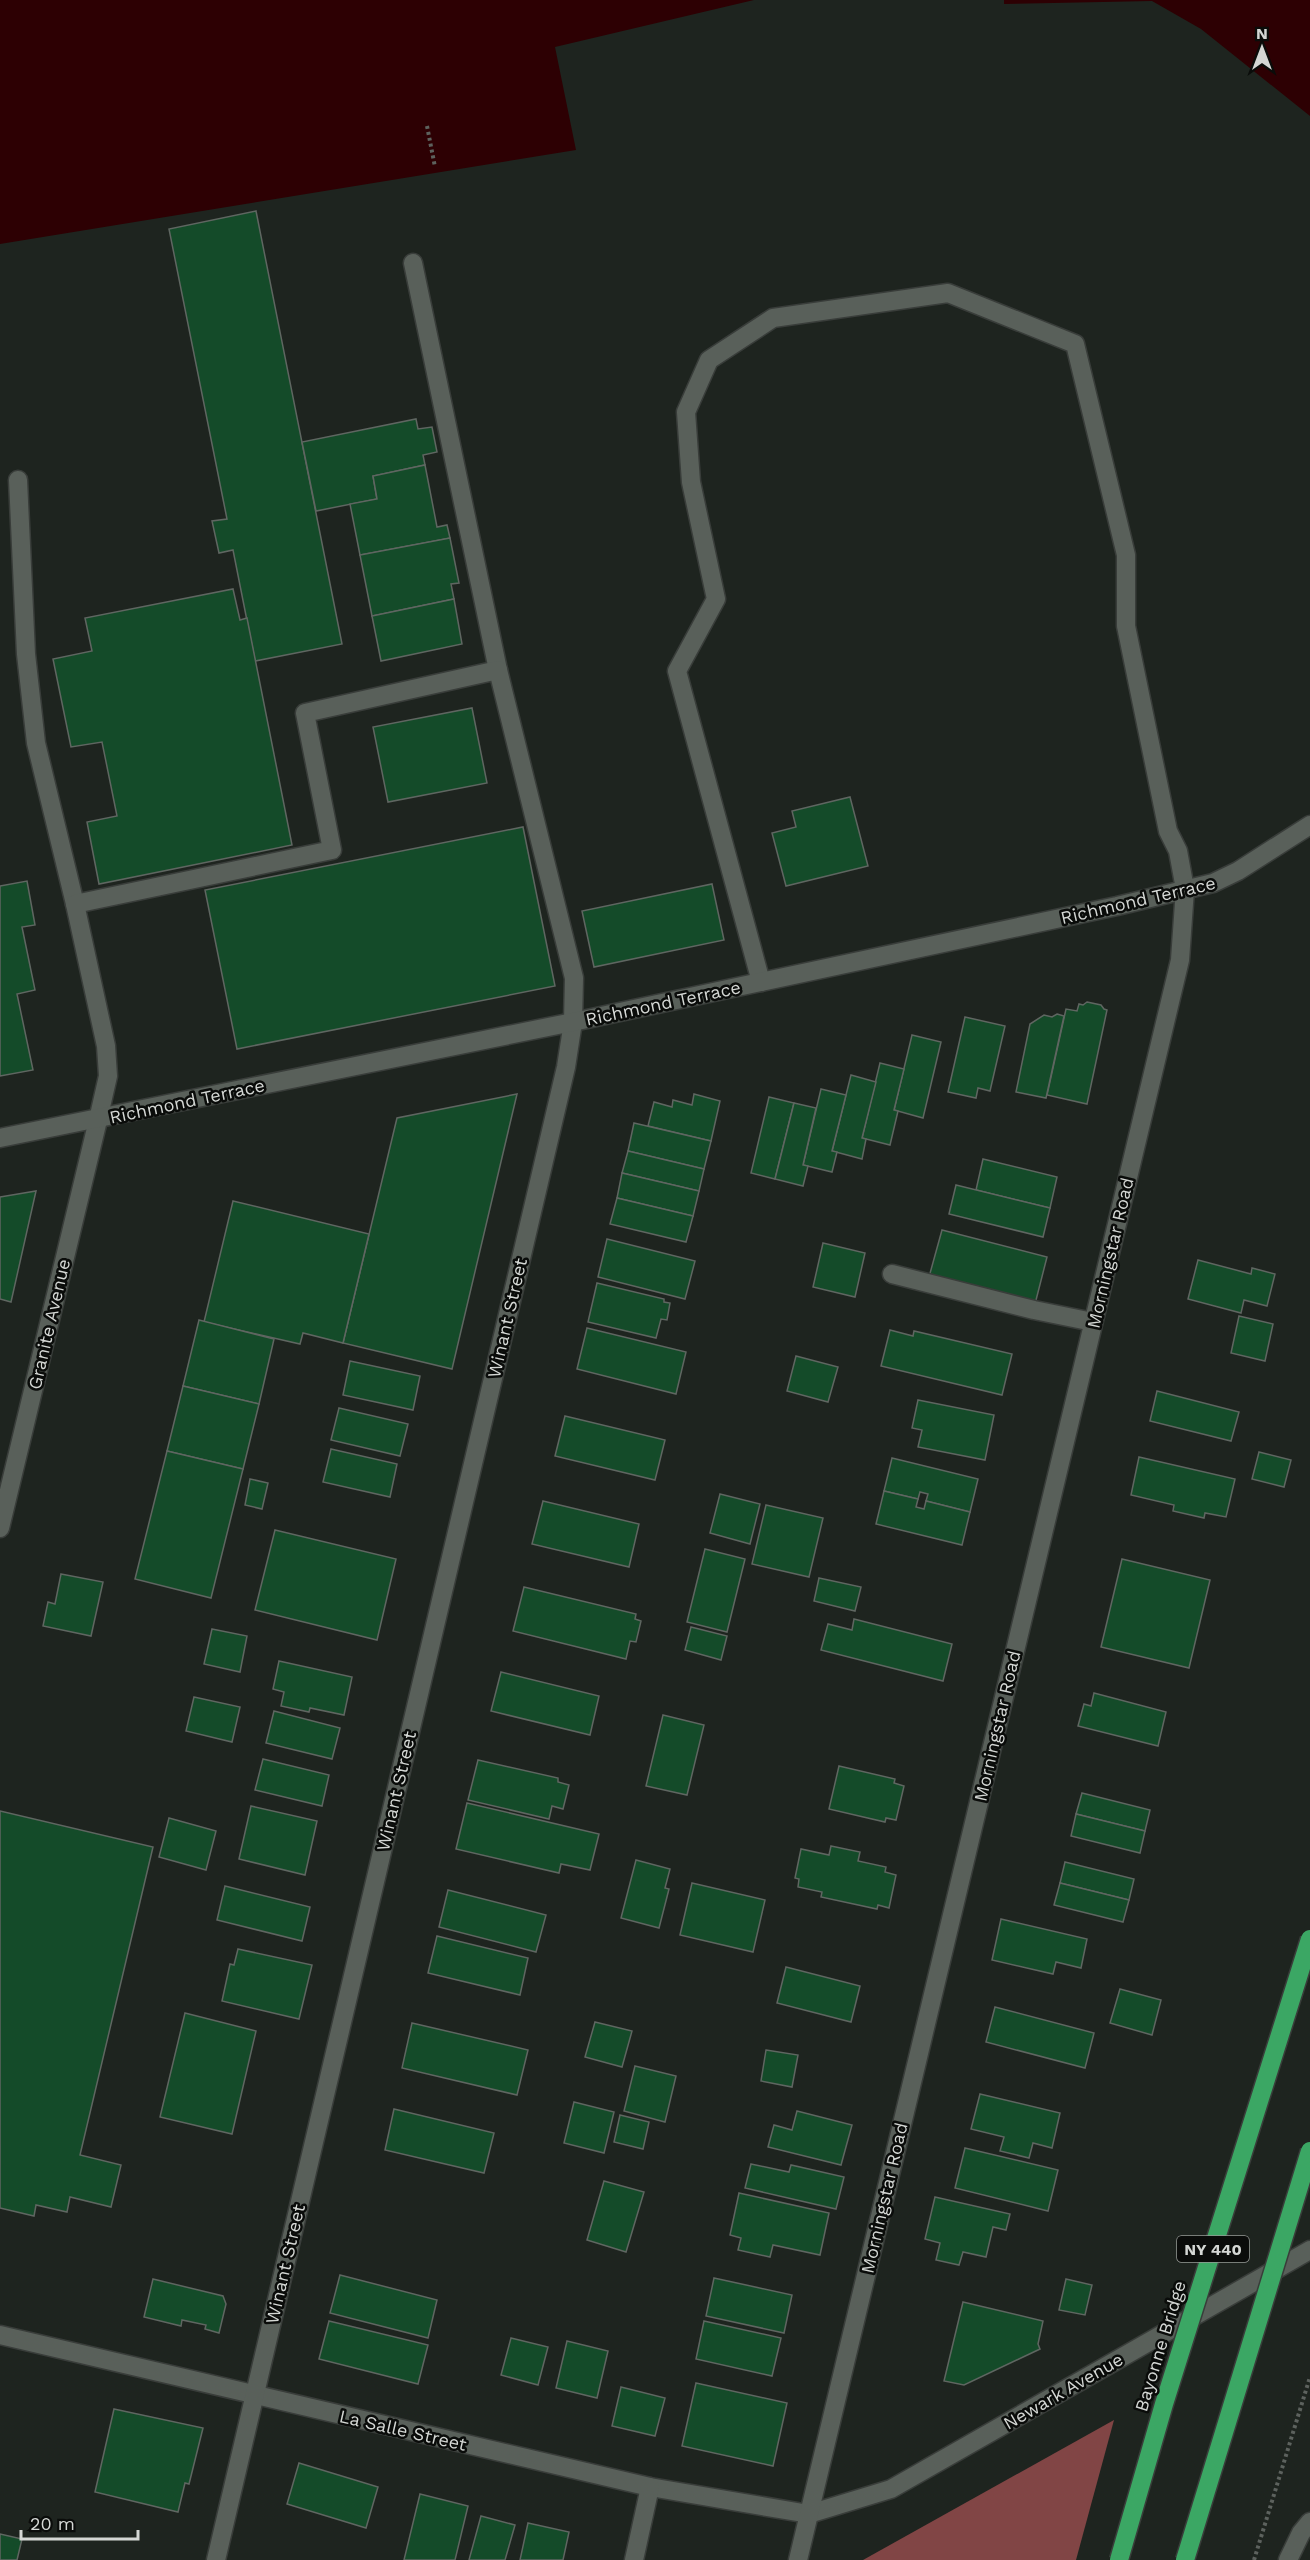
<svg xmlns="http://www.w3.org/2000/svg" width="1310" height="2560" font-family="'Work Sans',sans-serif">
  <style>
    .forest { fill: #814545 }
    .water { fill: #2d0003 }
    .building { fill: #144b29; stroke: #5f6661; stroke-width: 1.5 }
    .lines { fill: none; stroke-linecap: round; stroke-linejoin: round }
    .lane-casing { stroke: #393d3a; stroke-width: 21 }
    .street-casing { stroke: #393d3a; stroke-width: 21 }
    .secondary-casing { stroke: #393d3a; stroke-width: 21 }
    .path { stroke: #5d625e; stroke-width: 4; stroke-dasharray: 3 3; stroke-linecap: butt }
    .lane { stroke: #59605a; stroke-width: 18 }
    .street { stroke: #59605a; stroke-width: 18 }
    .secondary { stroke: #59605a; stroke-width: 18 }
    .highway-bridge-casing { stroke: #393d3a; stroke-width: 21; stroke-linecap: butt }
    .highway-bridge { stroke: #3ba764; stroke-width: 18 }
    .labels { text-anchor: middle; dominant-baseline: central; stroke-width: 5; stroke-linejoin: round; paint-order: stroke }
    .shield { fill: #0a0c0a; stroke: #979a97; stroke-width: 1.5 }
    .shield-label { font-size: 16px; font-weight: bold; fill: #d4d7d4 }
    .street-label { font-size: 18px; fill: #d4d7d4; stroke: #0a0c0a }
  </style>
  <rect width="100%" height="100%" fill="#1e241f"/>
  <!-- forest -->
  <path class="forest" d="M1114 2420 1076 2560H863Z"/>
  <!-- water -->
  <g class="water">
    <path d="M0 0H754L555 47 576 150 0 244Z"/>
    <path d="M1004 0H1310V116L1201 29 1152 1 1004 4Z"/>
  </g>
  <!-- building -->
  <g class="building">
    <path d="M256 211 342 644 255 661 233 550 219 553 212 521 227 519 169 229Z"/>
    <path d="M416 419 418 429 432 427 437 452 423 455 425 465 373 476 377 499 316 511 302 442Z"/>
    <path d="M425 465 437 527 447 525 450 538 360 555 350 504 377 499 373 476Z"/>
    <path d="M450 538 459 583 451 584 454 599 372 616 360 555Z"/>
    <path d="M233 589 240 620 247 618 292 845 99 884 87 822 117 816 102 742 71 747 53 659 92 651 85 618Z"/>
    <path d="M454 599 462 644 381 661 372 616Z"/>
    <path d="M472 708 487 783 388 802 373 727Z"/>
    <path d="M850 797 868 866 786 886 772 833 796 827 792 811Z"/>
    <path d="M523 827 555 986 237 1049 205 890Z"/>
    <path d="M27 881 35 925 22 927 35 990 17 994 33 1070 0 1076V886Z"/>
    <path d="M712 884 724 940 594 967 582 911Z"/>
    <path d="M1087 1002 1101 1005 1104 1009 1107 1010 1087 1104 1047 1095 1066 1009 1077 1011 1079 1004 1083 1005Z"/>
    <path d="M1057 1014 1064 1016 1046 1098 1016 1092 1030 1024 1044 1015 1052 1017Z"/>
    <path d="M965 1017 1005 1026 990 1091 978 1088 976 1098 948 1092Z"/>
    <path d="M912 1035 941 1042 923 1118 894 1110Z"/>
    <path d="M880 1063 904 1069 894 1110 898 1111 890 1145 862 1138Z"/>
    <path d="M851 1075 876 1082 862 1138 866 1139 862 1159 832 1151Z"/>
    <path d="M821 1089 846 1095 832 1151 837 1152 832 1172 803 1165Z"/>
    <path d="M517 1094 452 1369 343 1343 397 1118Z"/>
    <path d="M694 1094 720 1101 711 1141 648 1126 654 1102 672 1107 673 1100 692 1105Z"/>
    <path d="M769 1097 794 1103 775 1179 751 1173Z"/>
    <path d="M794 1103 816 1108 803 1165 808 1166 803 1186 775 1179Z"/>
    <path d="M634 1123 711 1141 704 1169 628 1151Z"/>
    <path d="M628 1151 704 1169 699 1191 622 1173Z"/>
    <path d="M983 1159 1057 1177 1050 1208 976 1190Z"/>
    <path d="M622 1173 699 1191 693 1216 617 1198Z"/>
    <path d="M956 1185 1050 1208 1043 1237 949 1214Z"/>
    <path d="M36 1191 11 1302 0 1299V1197Z"/>
    <path d="M617 1198 693 1216 686 1242 610 1224Z"/>
    <path d="M233 1201 369 1234 343 1343 303 1333 300 1344 204 1322Z"/>
    <path d="M942 1230 1047 1257 1035 1304 929 1277Z"/>
    <path d="M607 1239 695 1261 685 1299 598 1277Z"/>
    <path d="M823 1243 865 1253 855 1297 813 1287Z"/>
    <path d="M1198 1260 1251 1274 1252 1268 1275 1274 1267 1306 1244 1300 1241 1313 1188 1299Z"/>
    <path d="M597 1283 664 1299V1302L670 1303 667 1320 661 1319 656 1338 588 1322Z"/>
    <path d="M1239 1316 1273 1324 1265 1361 1231 1353Z"/>
    <path d="M199 1320 274 1339 259 1404 183 1386Z"/>
    <path d="M587 1328 686 1352 676 1394 577 1369Z"/>
    <path d="M890 1330 913 1336 914 1331 1012 1354 1002 1395 881 1366Z"/>
    <path d="M796 1356 838 1367 828 1402 787 1391Z"/>
    <path d="M350 1361 420 1376 413 1410 343 1395Z"/>
    <path d="M183 1386 259 1404 243 1469 167 1451Z"/>
    <path d="M1157 1391 1239 1412 1231 1441 1150 1421Z"/>
    <path d="M918 1400 994 1415 985 1460 918 1447 922 1430 912 1428Z"/>
    <path d="M339 1408 408 1424 400 1456 331 1440Z"/>
    <path d="M565 1416 665 1440 655 1480 555 1456Z"/>
    <path d="M331 1449 397 1464 390 1497 323 1482Z"/>
    <path d="M167 1451 243 1469 211 1598 135 1579Z"/>
    <path d="M1259 1452 1291 1460 1284 1487 1252 1479Z"/>
    <path d="M1139 1457 1235 1479 1226 1517 1205 1513 1204 1518 1173 1511 1174 1505 1131 1495Z"/>
    <path d="M892 1458 978 1479 970 1512 926 1501 928 1494 920 1492 918 1499 884 1491Z"/>
    <path d="M250 1479 268 1483 262 1509 245 1505Z"/>
    <path d="M884 1491 918 1499 916 1507 924 1509 926 1501 970 1512 962 1545 876 1524Z"/>
    <path d="M720 1494 760 1504 750 1544 710 1533Z"/>
    <path d="M543 1501 639 1524 629 1567 532 1544Z"/>
    <path d="M766 1505 823 1518 809 1577 752 1564Z"/>
    <path d="M275 1530 396 1559 377 1640 255 1610Z"/>
    <path d="M705 1549 745 1559 727 1632 687 1622Z"/>
    <path d="M1122 1559 1210 1580 1189 1668 1101 1647Z"/>
    <path d="M61 1574 103 1582 91 1636 43 1626 48 1602 55 1604Z"/>
    <path d="M819 1578 861 1587 855 1611 814 1601Z"/>
    <path d="M524 1587 636 1614 635 1619 641 1621 636 1642 630 1641 626 1659 513 1631Z"/>
    <path d="M854 1619 952 1644 943 1681 821 1650 828 1624 852 1630Z"/>
    <path d="M691 1627 727 1636 721 1660 685 1650Z"/>
    <path d="M212 1629 247 1636 240 1672 204 1664Z"/>
    <path d="M279 1661 352 1677 344 1715 310 1708 309 1712 281 1706 284 1692 273 1689Z"/>
    <path d="M501 1672 599 1696 590 1735 491 1711Z"/>
    <path d="M1094 1693 1166 1712 1158 1746 1078 1726 1084 1704 1091 1706Z"/>
    <path d="M194 1697 240 1707 232 1742 186 1731Z"/>
    <path d="M274 1711 340 1728 332 1759 266 1743Z"/>
    <path d="M663 1715 704 1725 687 1795 646 1786Z"/>
    <path d="M263 1759 329 1775 322 1806 255 1790Z"/>
    <path d="M478 1760 558 1778V1782L569 1785 563 1809 552 1806 549 1819 468 1800Z"/>
    <path d="M839 1766 895 1779 894 1783 904 1786 896 1820 886 1818 885 1822 829 1809Z"/>
    <path d="M1082 1793 1150 1810 1145 1831 1076 1814Z"/>
    <path d="M467 1803 599 1834 590 1870 561 1864 559 1873 456 1849Z"/>
    <path d="M251 1806 317 1821 305 1875 239 1859Z"/>
    <path d="M0 1811 153 1847 80 2155 121 2165 111 2207 70 2197 67 2212 36 2205 34 2216 0 2208Z"/>
    <path d="M1076 1814 1145 1831 1140 1853 1071 1836Z"/>
    <path d="M169 1818 216 1831 206 1870 159 1857Z"/>
    <path d="M831 1846 860 1852 858 1861 886 1867 885 1872 896 1875 889 1908 878 1905 877 1909 821 1897 822 1892 798 1887 799 1879 795 1878 801 1849 829 1855Z"/>
    <path d="M636 1860 670 1869 665 1888 669 1889 659 1928 621 1918Z"/>
    <path d="M1065 1862 1134 1879 1129 1900 1060 1883Z"/>
    <path d="M692 1883 765 1900 753 1952 680 1935Z"/>
    <path d="M1060 1883 1129 1900 1123 1922 1054 1905Z"/>
    <path d="M225 1886 310 1907 302 1941 217 1920Z"/>
    <path d="M448 1890 546 1915 536 1952 439 1927Z"/>
    <path d="M1001 1919 1087 1939 1081 1968 1056 1962 1053 1974 992 1960Z"/>
    <path d="M437 1936 528 1958 520 1995 428 1973Z"/>
    <path d="M238 1949 312 1965 299 2019 222 2001 230 1964 234 1965Z"/>
    <path d="M786 1967 860 1986 851 2022 777 2003Z"/>
    <path d="M1120 1989 1161 2000 1152 2035 1110 2023Z"/>
    <path d="M995 2007 1094 2033 1085 2068 986 2042Z"/>
    <path d="M185 2013 256 2031 232 2134 160 2117Z"/>
    <path d="M595 2022 632 2031 622 2067 585 2057Z"/>
    <path d="M412 2023 528 2050 517 2095 402 2068Z"/>
    <path d="M766 2050 798 2055 792 2087 761 2081Z"/>
    <path d="M635 2066 676 2076 665 2122 624 2111Z"/>
    <path d="M980 2094 1060 2113 1052 2148 1033 2143 1029 2158 1000 2151 1004 2137 971 2129Z"/>
    <path d="M574 2102 614 2112 604 2153 564 2143Z"/>
    <path d="M394 2109 494 2133 484 2173 385 2150Z"/>
    <path d="M797 2111 852 2125 841 2165 768 2147 774 2125 792 2130Z"/>
    <path d="M620 2115 649 2122 643 2149 614 2142Z"/>
    <path d="M965 2148 1058 2170 1048 2211 955 2188Z"/>
    <path d="M751 2164 789 2172 791 2165 844 2177 836 2209 745 2188Z"/>
    <path d="M604 2181 644 2192 626 2252 587 2240Z"/>
    <path d="M739 2193 829 2213 820 2255 773 2245 770 2257 738 2250 741 2238 730 2235Z"/>
    <path d="M935 2197 1010 2214 1006 2230 993 2227 986 2257 963 2252 959 2265 936 2260 940 2243 925 2239Z"/>
    <path d="M340 2275 437 2300 428 2338 330 2313Z"/>
    <path d="M714 2278 792 2295 784 2333 706 2316Z"/>
    <path d="M153 2279 223 2296 226 2304 219 2333 205 2329 206 2325 182 2320 181 2326 144 2317Z"/>
    <path d="M1066 2279 1092 2285 1085 2315 1059 2310Z"/>
    <path d="M963 2302 1043 2321 1038 2344 1040 2349 964 2385 944 2381Z"/>
    <path d="M329 2321 428 2345 418 2384 319 2359Z"/>
    <path d="M704 2321 781 2338 772 2376 696 2359Z"/>
    <path d="M511 2338 548 2347 538 2385 501 2375Z"/>
    <path d="M567 2341 608 2351 597 2398 556 2388Z"/>
    <path d="M696 2383 787 2403 773 2466 682 2446Z"/>
    <path d="M621 2387 665 2398 655 2436 612 2426Z"/>
    <path d="M114 2409 203 2428 189 2484 185 2483 178 2512 95 2492Z"/>
    <path d="M299 2463 378 2487 366 2528 287 2504Z"/>
    <path d="M420 2494 468 2506 455 2560H404Z"/>
    <path d="M481 2516 515 2525 505 2560H469Z"/>
    <path d="M528 2523 569 2532 563 2560H520Z"/>
    <path d="M0 2534 22 2539 17 2560H0Z"/>
  </g>
  <g class="lines">
    <!-- lane casing -->
    <g class="lane-casing">
      <g id="lane">
        <path d="M413 263 498 670"/>
        <path d="M18 480 26 654 36 743 75 904"/>
        <path d="M761 982 677 671 716 599 691 482 686 412 709 360 773 318 948 293 1075 344 1126 555V626L1168 831 1178 851 1185 889"/>
        <path d="M98 1120 108 1076 106 1046 75 904 332 850 305 713 498 670 574 978 573 1022"/>
        <path d="M892 1274 1034 1310 1093 1322"/>
      </g>
    </g>
    <!-- street casing -->
    <g class="street-casing">
      <g id="street">
        <path d="M0 1528 98 1120"/>
        <path d="M0 2335 650 2487 809 2514 891 2489 1310 2250"/>
        <path d="M216 2560 566 1067 573 1022"/>
        <path d="M634 2560 650 2487"/>
        <path d="M1288 2560 1301 2533 1310 2522"/>
      </g>
    </g>
    <!-- secondary casing -->
    <g class="secondary-casing">
      <g id="secondary">
        <path d="M0 1138 573 1022 1117 906 1213 883 1238 871 1310 825"/>
        <path d="M798 2560 1180 960 1185 889"/>
      </g>
    </g>
    <!-- path -->
    <g class="path">
      <path d="M427 126 435 167"/>
      <path d="M1254 2560 1310 2377"/>
    </g>
    <!-- lane -->
    <use href="#lane" class="lane"/>
    <!-- street -->
    <use href="#street" class="street"/>
    <!-- secondary -->
    <use href="#secondary" class="secondary"/>
    <!-- highway-bridge casing -->
    <g class="highway-bridge-casing">
      <g id="highway-bridge">
        <path d="M1119 2560 1164 2404 1310 1939"/>
        <path d="M1185 2560 1310 2151"/>
      </g>
    </g>
    <!-- highway-bridge -->
    <use href="#highway-bridge" class="highway-bridge"/>
  </g>
  <g class="labels">
    <!-- shield labels -->
    <rect class="shield" x="1177" y="2236" width="72" height="26" rx="4.5"/>
    <g class="shield-label">
      <text x="1213" y="2249">NY 440</text>
    </g>
    <!-- street labels -->
    <g class="street-label">
      <text transform="translate(1138 900) rotate(-13)">Richmond Terrace</text>
      <text transform="translate(663 1003) rotate(-12)">Richmond Terrace</text>
      <text transform="translate(187 1101) rotate(-12)">Richmond Terrace</text>
      <text transform="translate(1110 1253) rotate(-77)">Morningstar Road</text>
      <text transform="translate(507 1318) rotate(-77)">Winant Street</text>
      <text transform="translate(49 1324) rotate(-77)">Granite Avenue</text>
      <text transform="translate(997 1726) rotate(-77)">Morningstar Road</text>
      <text transform="translate(396 1791) rotate(-77)">Winant Street</text>
      <text transform="translate(884 2198) rotate(-77)">Morningstar Road</text>
      <text transform="translate(285 2264) rotate(-77)">Winant Street</text>
      <text transform="translate(1160 2346) rotate(-73)">Bayonne Bridge</text>
      <text transform="translate(1063 2391) rotate(-30)">Newark Avenue</text>
      <text transform="translate(403 2430) rotate(13)">La Salle Street</text>
    </g>
  </g>
  <!-- north arrow -->
  <g transform="translate(1262 48)" stroke="#0a0c0a" stroke-width="4.5" paint-order="stroke">
  <path d="M0-4.5L10 22L0 15L-10 22Z" fill="#d4d7d4"/>
  <text y="-9" font-size="16" font-weight="bold" text-anchor="middle" fill="#d4d7d4">N</text>
  </g>
  <!-- scale -->
  <path d="M21 2530v9h117v-9" fill="none" stroke="#d4d7d4" stroke-width="3"/>
  <text x="30" y="2530" font-size="18" fill="#d4d7d4" stroke="#0a0c0a" stroke-width="4.5" paint-order="stroke">20 m</text>
</svg>
